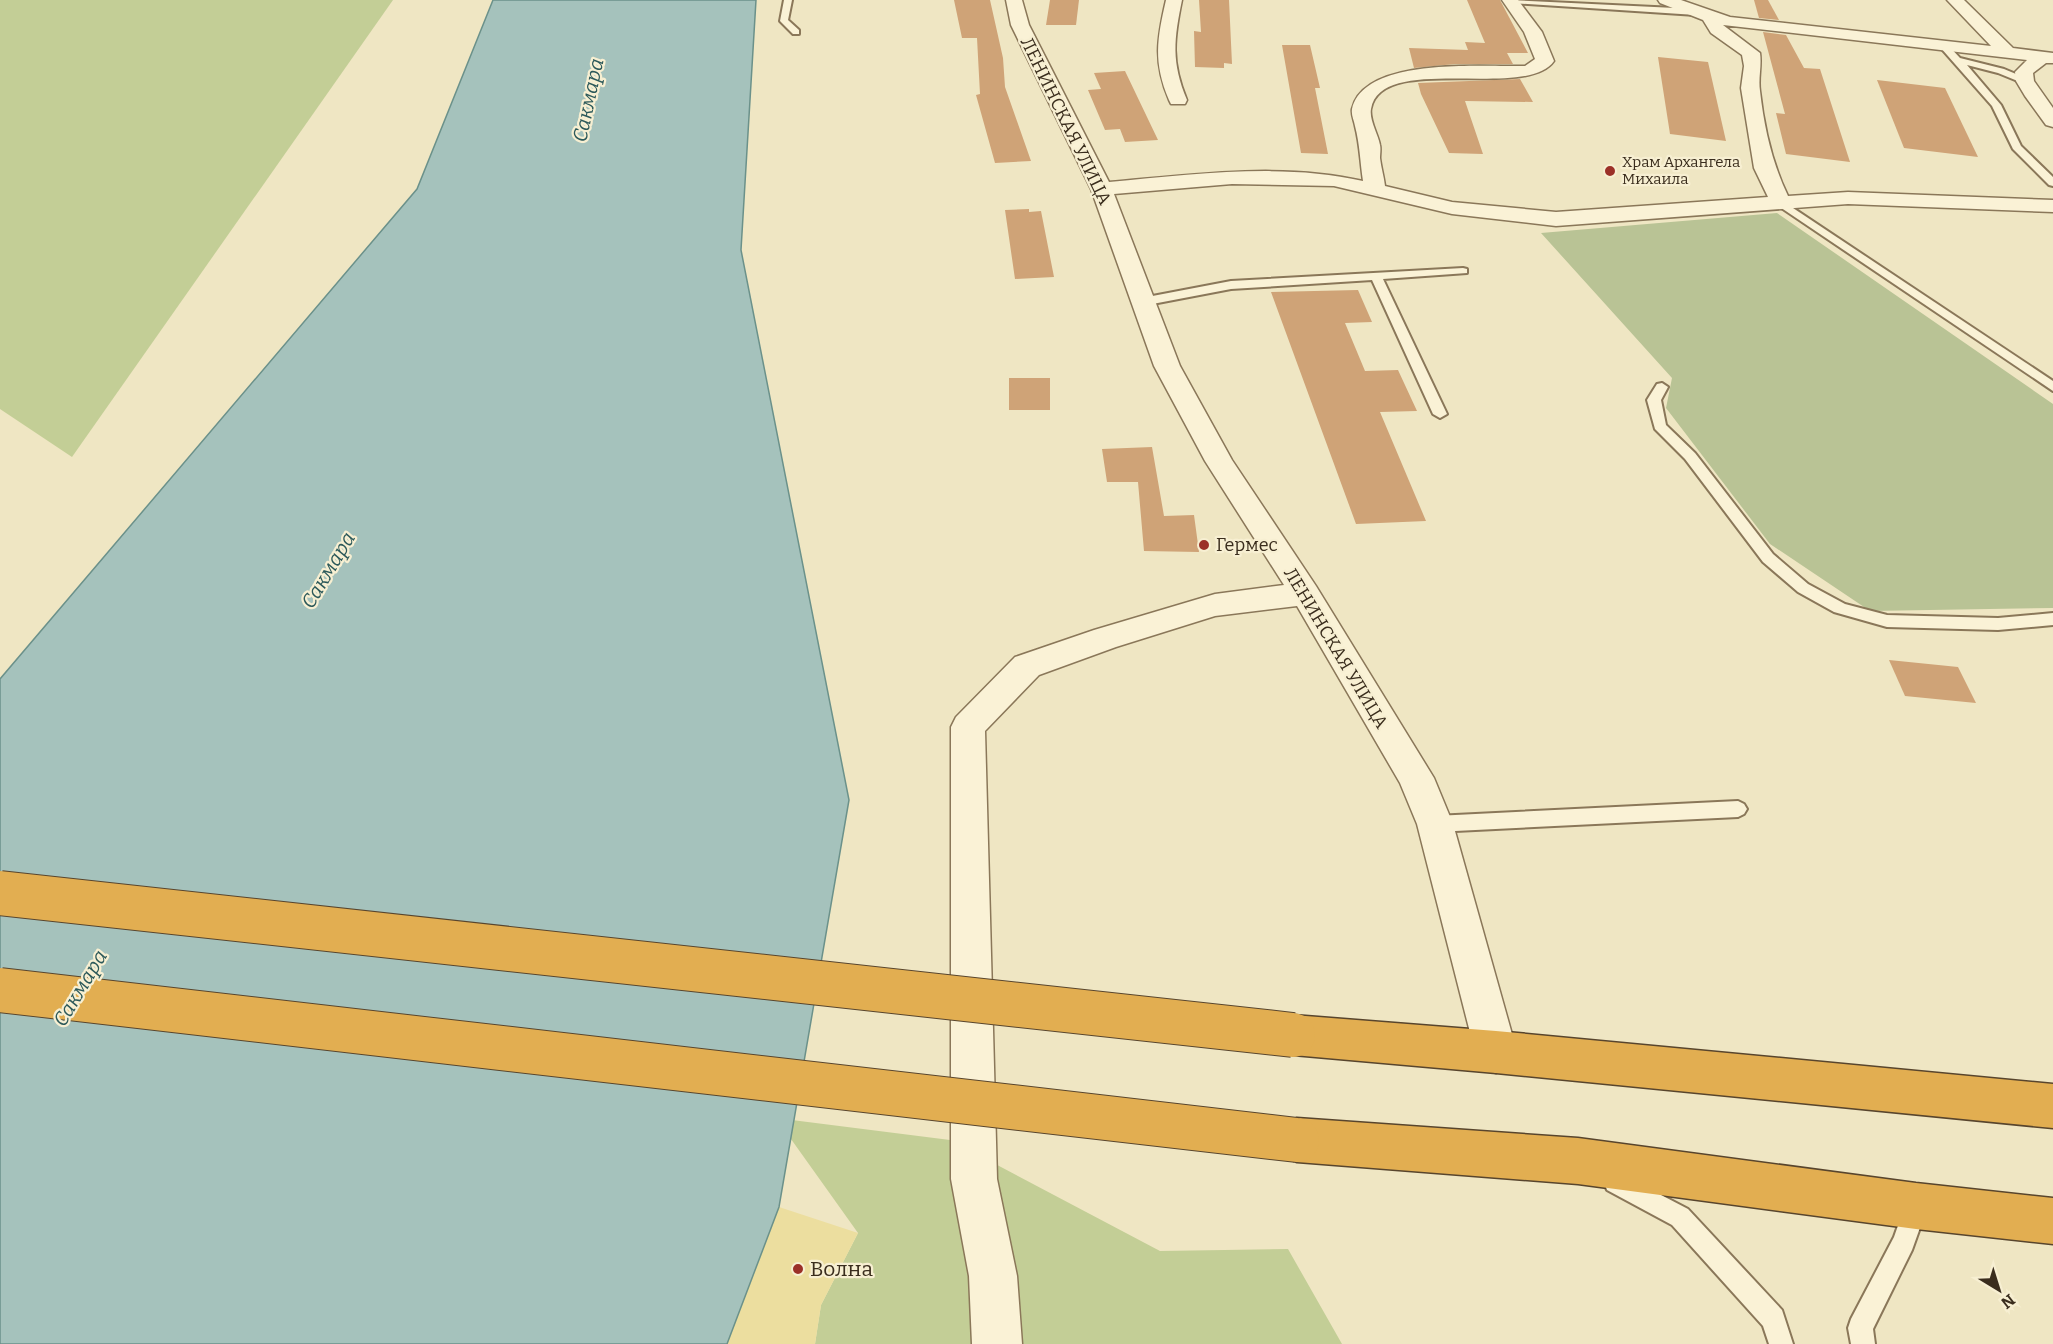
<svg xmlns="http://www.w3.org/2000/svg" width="2053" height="1344" font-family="Bitter,serif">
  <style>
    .green { fill: #c3ce96 }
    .sand { fill: #ecde9f }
    .cemetery { fill: #b9c395 }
    .water { fill: #a5c2bc; stroke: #6b918a; stroke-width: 1.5 }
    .building { fill: #cfa377 }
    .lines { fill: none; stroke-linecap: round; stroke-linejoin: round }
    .lane-casing { stroke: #8a7759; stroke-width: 4 }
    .street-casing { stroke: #8a7759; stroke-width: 3 }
    .highway-casing { stroke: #58452d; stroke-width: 3 }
    .lane { fill: #faf2d6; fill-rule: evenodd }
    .street { fill: #faf2d6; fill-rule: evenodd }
    .highway { fill: #e2ae51; fill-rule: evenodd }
    .highway-bridge-casing { stroke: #58452d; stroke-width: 46; stroke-linecap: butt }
    .highway-bridge { stroke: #e2ae51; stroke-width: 44 }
    .poi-dot { fill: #9b3027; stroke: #f7efd2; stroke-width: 2 }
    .labels { text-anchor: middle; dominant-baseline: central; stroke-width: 4.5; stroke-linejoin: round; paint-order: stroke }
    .far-poi-label { font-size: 15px; fill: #3a2d1d; stroke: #f7efd2; text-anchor: start }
    .street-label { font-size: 18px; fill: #3a2d1d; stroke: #f7efd2 }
    .poi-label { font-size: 18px; fill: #3a2d1d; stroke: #f7efd2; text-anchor: start }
    .water-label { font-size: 20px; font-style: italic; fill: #2c595a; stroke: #f7efd2 }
    .near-poi-label { font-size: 21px; fill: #3a2d1d; stroke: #f7efd2; text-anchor: start }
  </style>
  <rect width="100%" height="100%" fill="#efe6c3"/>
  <!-- green -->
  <g class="green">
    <path d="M0 0H393L72 457 0 409Z"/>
    <path d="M776 1118 950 1140 1160 1251 1288 1249 1342 1344H815L821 1305 858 1233Z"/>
  </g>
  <!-- sand -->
  <path class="sand" d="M779 1207 858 1233 821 1305 815 1344H727Z"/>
  <!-- cemetery -->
  <path class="cemetery" d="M1777 213 2053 404V608L1870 611 1770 544 1666 408 1672 378 1541 233Z"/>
  <!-- water -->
  <path class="water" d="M493 0H756L741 250 849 800 779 1207 727 1344H0V679L417 189Z"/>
  <!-- building -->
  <g class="building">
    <path d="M954 0H990L1003 58 1005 87 1031 161 995 163 976 95 980 94 977 38H962Z"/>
    <path d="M1050 0H1079L1076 25H1046Z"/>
    <path d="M1199 0H1229L1232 64 1224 63V68L1195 67 1194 31 1201 32Z"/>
    <path d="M1467 0H1500L1528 53H1507L1513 64H1455L1414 68 1409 48 1468 50 1465 42 1485 43Z"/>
    <path d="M1754 0H1768L1779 20 1759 18Z"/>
    <path d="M1763 32 1786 35 1804 68 1820 69 1850 162 1786 154 1776 113 1785 114Z"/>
    <path d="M1282 45H1310L1320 88H1315L1328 154 1301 153Z"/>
    <path d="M1658 57 1708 62 1726 141 1670 134Z"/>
    <path d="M1125 71 1158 140 1125 142 1120 129 1105 130 1088 90 1101 89 1094 73Z"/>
    <path d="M1520 79 1533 102 1465 101 1483 154 1449 153 1421 94 1418 83Z"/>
    <path d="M1877 80 1945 88 1978 157 1904 148Z"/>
    <path d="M1029 209V212L1041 211 1054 277 1015 279 1005 210Z"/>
    <path d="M1358 290 1372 322 1345 323 1365 371 1398 370 1417 411 1380 412 1426 521 1356 524 1271 292Z"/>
    <rect x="1009" y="378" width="41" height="32"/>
    <path d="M1152 447 1164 516 1194 515 1199 552 1144 551 1138 482H1107L1102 449Z"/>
    <path d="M1889 660 1958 667 1976 703 1905 696Z"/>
  </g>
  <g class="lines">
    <!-- lane casing -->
    <g class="lane-casing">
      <g id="lane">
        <path d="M784 0H792L788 20 799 30V34H793L780 21Z"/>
        <path d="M1508 0 1696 9 1700 12 1696 15 1511 3Z"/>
        <path d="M1940 43H1946L1960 58 2004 69 2028 79V83L2025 84 1998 73 1967 65 2001 105 2021 146 2053 177V186L2049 185 2013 149 1992 106 1940 47Z"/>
        <path d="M1781 200 2053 381V391L1777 205V201Z"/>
        <path d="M1463 268 1467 269V273L1383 279 1447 414 1440 418 1433 414 1372 280 1231 289 1142 306 1136 302 1142 298 1231 281Z"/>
        <path d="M1662 383 1668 387 1661 400 1666 425 1695 453 1773 554 1808 584 1845 604 1887 615 1998 618 2053 613V625L1998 630 1887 627 1834 612 1798 592 1763 562 1685 459 1655 429 1647 400 1657 384Z"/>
        <path d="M1738 801 1744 804 1747 809 1744 814 1738 817 1435 832 1429 830 1426 824 1429 818 1435 816Z"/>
        <path d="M1615 1171 1688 1209 1782 1310 1793 1344H1769L1763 1326 1672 1225 1607 1190 1604 1182 1607 1174Z"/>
        <path d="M1915 1196 1923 1200 1927 1208 1912 1250 1873 1329 1875 1344H1851L1848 1328 1851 1319 1894 1237 1907 1200Z"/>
      </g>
    </g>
    <!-- street casing -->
    <g class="street-casing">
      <g id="street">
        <path d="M1006 0H1022L1029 25 1109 182C1191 175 1282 162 1363 181 1360 162 1360 145 1355 126 1354 120 1351 115 1352 109 1364 56 1484 67 1525 66L1535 59 1524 32 1502 0H1518L1542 32 1554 61C1527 101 1381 52 1371 109 1369 120 1378 134 1380 145 1381 149 1380 154 1380 158 1381 167 1384 177 1385 186L1452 202 1556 212 1768 197 1754 168 1741 88 1744 66 1742 55 1711 33 1703 20 1660 3 1658 0H1681L1730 17 1991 46 1947 0H1964L2013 48 2053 53V63H2046L2033 73 2034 81 2053 108V127L2046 125 2025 96 2016 81 2015 72 2027 60 1723 25 1760 53C1762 66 1758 78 1760 91 1764 127 1772 163 1788 196L1848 192 2053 200V212L1848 204 1556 226 1452 214 1334 186 1232 184 1114 194 1180 366 1232 460 1316 586 1434 778 1453 824 1517 1052 1511 1067 1496 1073 1481 1067 1475 1052 1417 824 1400 783 1297 606 1215 616 1116 647 1039 675 985 731 997 1179 1017 1276 1022 1344H972L969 1276 951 1179V727L956 717 1015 657 1094 630 1215 594 1284 585 1205 461 1154 366 1091 189 1011 25Z"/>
        <path d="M1166 0H1182C1174 39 1171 62 1187 100L1185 104H1171L1169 100C1153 62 1157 39 1166 0Z"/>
      </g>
    </g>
    <!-- highway casing -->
    <g class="highway-casing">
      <g id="highway">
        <path d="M1293 1015 1496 1031 2053 1084V1128L1496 1073 1293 1055 1278 1049 1272 1035 1278 1021Z"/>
        <path d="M1297 1118 1578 1138 1916 1183 2053 1198V1244L1916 1229 1578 1184 1297 1162 1281 1156 1275 1140 1281 1124Z"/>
      </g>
    </g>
    <!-- lane -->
    <use href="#lane" class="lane"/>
    <!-- street -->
    <use href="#street" class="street"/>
    <!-- highway -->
    <use href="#highway" class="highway"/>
    <!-- highway-bridge casing -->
    <g class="highway-bridge-casing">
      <g id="highway-bridge">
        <path d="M0 893 1293 1035"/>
        <path d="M0 990 1297 1140"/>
      </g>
    </g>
    <!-- highway-bridge -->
    <use href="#highway-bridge" class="highway-bridge"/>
  </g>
  <!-- markers -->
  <g class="poi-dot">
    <circle cx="1610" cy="171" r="6"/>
    <circle cx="1204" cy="545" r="6"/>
    <circle cx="798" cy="1269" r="6"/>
  </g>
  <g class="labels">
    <!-- far-poi labels -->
    <g class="far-poi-label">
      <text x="1622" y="162">Храм Архангела<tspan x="1622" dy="17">Михаила</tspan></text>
    </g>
    <!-- street labels -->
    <g class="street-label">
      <text transform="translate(1066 121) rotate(64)">ЛЕНИНСКАЯ УЛИЦА</text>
      <text transform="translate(1336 648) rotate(59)">ЛЕНИНСКАЯ УЛИЦА</text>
    </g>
    <!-- poi labels -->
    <g class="poi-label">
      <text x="1216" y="545">Гермес</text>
    </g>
    <!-- water labels -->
    <g class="water-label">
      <text transform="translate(588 100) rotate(-78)">Сакмара</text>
      <text transform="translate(328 570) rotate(-59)">Сакмара</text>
      <text transform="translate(80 988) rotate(-59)">Сакмара</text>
    </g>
    <!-- near-poi labels -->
    <g class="near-poi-label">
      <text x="810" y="1269">Волна</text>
    </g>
  </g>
  <!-- north arrow -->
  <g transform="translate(1999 1290) rotate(142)" stroke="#f7efd2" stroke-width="4.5" paint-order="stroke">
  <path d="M0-4.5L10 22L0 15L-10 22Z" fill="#3a2d1d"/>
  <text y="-9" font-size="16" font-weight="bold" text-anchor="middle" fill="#3a2d1d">N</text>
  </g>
</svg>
